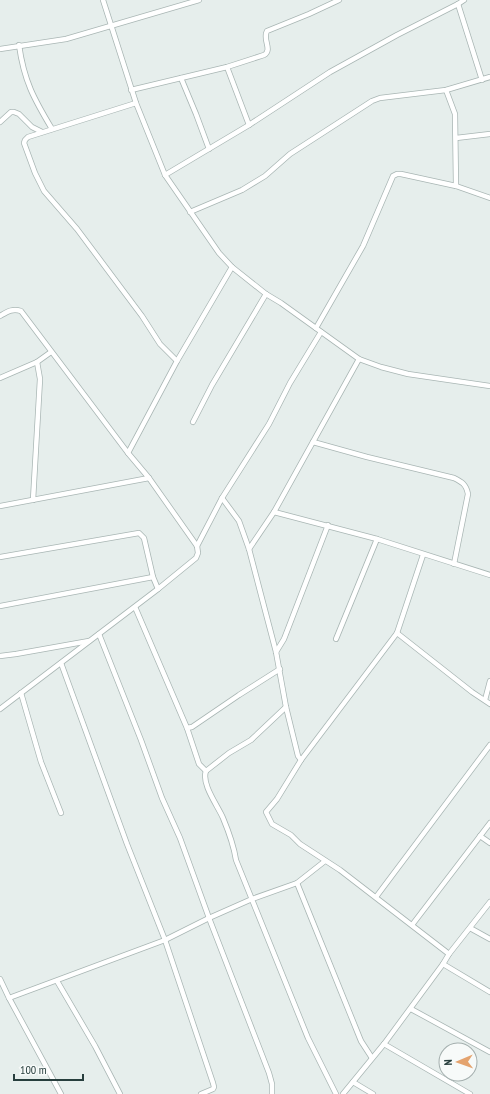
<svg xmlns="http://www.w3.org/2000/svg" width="490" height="1094" font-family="'PT Sans Narrow',sans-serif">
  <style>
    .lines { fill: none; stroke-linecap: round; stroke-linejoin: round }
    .minor-casing { stroke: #a9b6b4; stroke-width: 6 }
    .minor { stroke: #fff; stroke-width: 4.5 }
  </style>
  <rect width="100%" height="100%" fill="#e6eeec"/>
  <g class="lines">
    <!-- minor casing -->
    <g class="minor-casing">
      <g id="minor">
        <path d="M103 0 136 103 165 175 219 253 232 267 266 294 281 303 359 359 381 367 408 374 490 386"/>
        <path d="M458 4 482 80"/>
        <path d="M19 45C24 81 34 99 52 129"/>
        <path d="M0 49 66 39 199 0"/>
        <path d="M227 67 249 125"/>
        <path d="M181 78 196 114 209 149"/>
        <path d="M131 90 227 67 264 55C273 50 262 39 267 31L309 14 339 0"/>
        <path d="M446 90 455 114 456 186"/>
        <path d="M136 103 28 137 25 140 24 143 35 173 44 191 77 229 142 316 160 344 177 361"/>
        <path d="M0 122 11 112H14L19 114 32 127 42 132"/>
        <path d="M456 138 490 134"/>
        <path d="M165 175 249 125 330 72 397 35 458 4 464 0"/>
        <path d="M190 212 242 190 265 176 290 154 372 101 380 98 446 90 490 77"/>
        <path d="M0 316C7 312 12 308 21 311L128 453 149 478 197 546 198 553 196 558 158 589 0 709"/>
        <path d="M316 328 363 246 393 176 397 174H401L456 186 490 198"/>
        <path d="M0 378 37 362 51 352"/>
        <path d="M193 422 212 385 266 294"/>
        <path d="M313 442 367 457 454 478C462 482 466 484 468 494L454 564"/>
        <path d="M128 453 177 361 232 267"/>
        <path d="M222 498 239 521 249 549 276 652 286 707 298 756 301 760"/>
        <path d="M33 500 40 379 37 362"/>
        <path d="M0 506 149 478"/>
        <path d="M274 512 377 539 490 575"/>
        <path d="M197 546 222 498 269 424 290 383 321 332"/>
        <path d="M249 549 274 512 359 359"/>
        <path d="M423 555 397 633 301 760 277 799 266 812 272 824 291 835 300 844 340 870 449 954"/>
        <path d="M0 557 139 533 144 538 153 577 158 589"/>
        <path d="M0 606 153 577"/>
        <path d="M135 607 187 728 199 764 206 771"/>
        <path d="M397 633 472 692 490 704"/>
        <path d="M99 634 141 740 162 798 180 838 209 918 269 1073 272 1084V1094"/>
        <path d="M336 639 377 539"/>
        <path d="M276 652 284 639 328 525"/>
        <path d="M0 656 16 654 89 641"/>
        <path d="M61 663 127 844 165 940 213 1083 214 1087 213 1089 201 1094"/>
        <path d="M21 693 41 762 61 813"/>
        <path d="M485 700 490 681"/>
        <path d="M286 707 251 740 229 753 206 771C201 784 218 806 223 818 228 830 234 847 236 860L308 1038 336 1094"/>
        <path d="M187 728 192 727 239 695 280 669"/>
        <path d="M480 836 490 843"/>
        <path d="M297 883 361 1041 372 1058"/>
        <path d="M376 897 490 745"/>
        <path d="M412 925 490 823"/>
        <path d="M470 928 490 939"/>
        <path d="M443 964 490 992"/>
        <path d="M0 979 9 998 61 1094"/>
        <path d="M57 981 95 1046 120 1094"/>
        <path d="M9 998 165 940 209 918 252 899 297 883 325 861"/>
        <path d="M411 1009 490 1052"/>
        <path d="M384 1044 470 1094"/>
        <path d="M353 1082 373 1094"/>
        <path d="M343 1094 384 1044 443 964 449 954 490 902"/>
      </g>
    </g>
    <!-- minor -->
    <use href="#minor" class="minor"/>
  </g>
  <!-- north arrow -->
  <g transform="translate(458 1062) rotate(268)"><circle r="19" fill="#f7faf9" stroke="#a4afae"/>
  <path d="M0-3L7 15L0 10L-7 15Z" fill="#e4a36e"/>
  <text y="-6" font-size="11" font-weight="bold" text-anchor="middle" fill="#273e3d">N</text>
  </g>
  <!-- scale -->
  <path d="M14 1074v6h69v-6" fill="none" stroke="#273e3d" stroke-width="2"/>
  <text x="20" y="1074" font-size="12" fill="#273e3d" stroke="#f7faf9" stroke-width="3" paint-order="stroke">100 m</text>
</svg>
